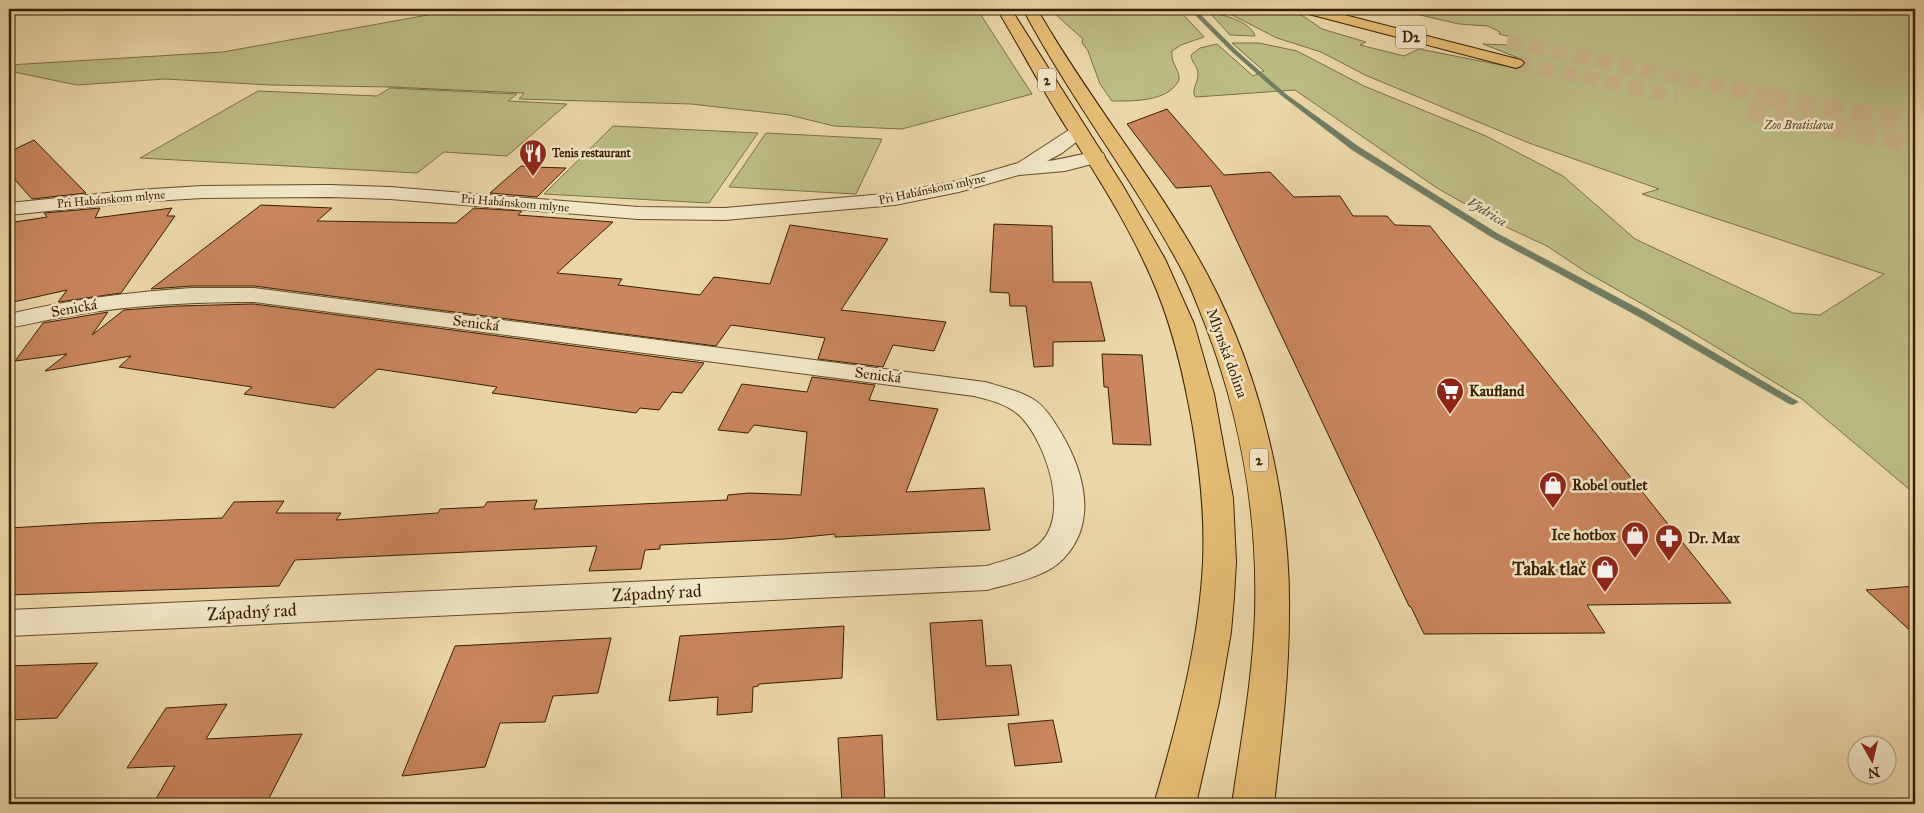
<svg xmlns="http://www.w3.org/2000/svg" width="1924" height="813" font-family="'IM FELL Great Primer',serif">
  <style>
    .green { fill: #bcbd83; stroke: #7a6e42 }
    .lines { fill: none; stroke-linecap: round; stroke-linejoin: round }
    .stream { fill: #717c63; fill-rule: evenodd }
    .building { fill: #ca865c; stroke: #371f01 }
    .highway-tunnel-far1 { stroke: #c6b286; stroke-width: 15; stroke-dasharray: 15 8; stroke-linecap: butt }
    .highway-tunnel { stroke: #c6b286; stroke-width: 19; stroke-dasharray: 19 9; stroke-linecap: butt }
    .street-casing { stroke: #644d2a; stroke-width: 2 }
    .primary-casing { stroke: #371f01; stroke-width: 2 }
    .highway-casing { stroke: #371f01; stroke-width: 2 }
    .street { fill: #f1e5c6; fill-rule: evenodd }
    .primary { fill: #e5bc74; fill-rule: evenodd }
    .highway { fill: #e5bc74; fill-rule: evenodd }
    .labels { text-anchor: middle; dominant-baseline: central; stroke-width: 5; stroke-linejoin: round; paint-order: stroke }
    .far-park-label { font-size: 12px; font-style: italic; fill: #584622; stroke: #f1e5c6 }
    .far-poi-label { font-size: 12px; font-weight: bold; fill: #371f01; stroke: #f1e5c6; text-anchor: start }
    .far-street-label { font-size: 12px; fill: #371f01; stroke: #f1e5c6 }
    .shield { fill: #f1e5c6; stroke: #6f5a3c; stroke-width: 1 }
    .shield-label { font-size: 14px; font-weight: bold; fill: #371f01 }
    .far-water-label { font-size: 14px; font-style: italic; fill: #544e32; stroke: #f1e5c6 }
    .street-label { font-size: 15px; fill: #371f01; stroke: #f1e5c6 }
    .poi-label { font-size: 15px; font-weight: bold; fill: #371f01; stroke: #f1e5c6; text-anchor: start }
    .near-poi-label { font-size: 18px; font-weight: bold; fill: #371f01; stroke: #f1e5c6; text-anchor: end }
    .near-street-label { font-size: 18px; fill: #371f01; stroke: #f1e5c6 }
  </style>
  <rect width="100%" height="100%" fill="#ead7a7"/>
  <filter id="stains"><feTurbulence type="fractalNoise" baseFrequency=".004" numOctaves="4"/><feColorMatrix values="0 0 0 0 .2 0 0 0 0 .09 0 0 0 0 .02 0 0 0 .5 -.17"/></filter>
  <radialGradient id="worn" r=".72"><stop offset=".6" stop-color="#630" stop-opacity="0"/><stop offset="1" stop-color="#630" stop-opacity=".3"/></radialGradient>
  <!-- green -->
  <g class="green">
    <path d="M461 9H977L1032 94 902 129 834 126 789 115 691 104 519 99 524 93 391 87 270 85 165 79 77 85 9 71V65L223 52Z"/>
    <path d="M1052 9H1178L1204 37 1181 45 1172 51C1170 63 1180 69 1179 80 1168 102 1134 101 1112 101L1100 84 1088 51 1082 42 1083 39 1055 14Z"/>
    <path d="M1206 9H1283L1303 16 1322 29 1366 42 1360 45 1404 56 1419 49 1511 67 1525 66 1527 64 1521 59 1483 44 1510 45 1518 43 1515 38 1499 34 1500 32 1488 26 1459 24 1394 9H1915V494L1802 399 1688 330 1586 272 1547 246 1506 227 1437 188 1295 90 1196 97 1194 95C1193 87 1198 82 1198 74 1198 66 1191 62 1191 55L1200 48 1217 44 1253 76 1264 71 1232 43H1259L1297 51 1364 86 1486 136 1563 176 1635 239 1793 313 1820 315 1884 274 1642 194 1659 189 1529 143 1365 75 1321 52 1277 38 1232 15Z"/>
    <path d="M1210 13C1223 14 1251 22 1255 36L1230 35Z"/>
    <path d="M390 88 517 94 508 101 567 104 507 156 444 152 417 173 140 158 258 91 377 96Z"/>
    <path d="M613 126 758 133 709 203 544 194Z"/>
    <path d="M766 133 882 139 856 194 729 187Z"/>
  </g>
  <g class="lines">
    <!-- stream -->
    <path class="stream" d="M1189 9H1195L1236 50 1286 94 1358 146 1497 233 1647 313 1799 402 1793 405 1789 404 1639 317 1491 237 1352 150 1282 96 1232 52Z"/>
  </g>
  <!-- building -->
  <g class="building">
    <path d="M1167 109 1224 175 1270 172 1294 197 1340 196 1353 216H1387L1395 225 1430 226 1731 603 1587 605 1605 633 1424 634 1411 607 1409 606 1211 186 1176 188 1127 124Z"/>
    <path d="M34 140 86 193 32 199 9 173V152Z"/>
    <path d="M521 166 533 167 566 168 537 197 490 193Z"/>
    <path d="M261 205 332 208 317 221 456 223 474 208 522 211 518 215 613 222 557 273 622 279 618 285 700 295 714 277 770 284 790 225 888 239 841 310 946 322 934 351 893 345 883 367 818 359 825 338 731 325 716 346 254 286H192L151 289Z"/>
    <path d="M100 208 95 218 172 208 167 216H175L121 293 58 302 67 290 9 303V223L47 217 44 213Z"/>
    <path d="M994 224 1052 226 1053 282H1091L1105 341 1053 342V366L1034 367 1026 306H1010L1009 293 990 292Z"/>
    <path d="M254 304 704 363 682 393 672 392 659 410 640 408 636 413 492 393 497 387 378 369 334 408 244 394 252 387 119 367 131 356 45 371 67 354 15 361 43 323 108 312 92 335 124 310 177 306Z"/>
    <path d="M1102 354 1142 355 1151 445 1113 444 1108 387H1104Z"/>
    <path d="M812 377 875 385 869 400 938 409 906 492 984 488 990 530 835 537V534L785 539 660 545V549L645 550 641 569 589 571 597 546 295 560 279 586 9 595V528L93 523 222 518 234 502 284 501 276 513H341L336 520 438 513 440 509 484 507 487 502 537 500 534 509 727 500 728 495 749 493 801 495 807 432 754 425 748 433 718 430 742 384 807 392Z"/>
    <path d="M1915 586V635L1866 590Z"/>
    <path d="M982 620 986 666 1011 665 1019 715 937 720 930 623Z"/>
    <path d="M844 626 842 678 759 684 758 686 753 687 752 712 717 715 718 697 669 701 680 636Z"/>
    <path d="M611 638 598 693 553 696 545 722 500 723 485 767 402 776 455 646Z"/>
    <path d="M98 663 57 718 9 720V666Z"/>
    <path d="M227 704 206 739 302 734 266 804H153L175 766 127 768 166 708Z"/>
    <path d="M1053 720 1062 762 1015 766 1008 724Z"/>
    <path d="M882 735 885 804H842L838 738Z"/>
  </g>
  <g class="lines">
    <!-- highway-tunnel-far1 -->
    <g class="highway-tunnel-far1">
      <path d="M1507 41 1775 98"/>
      <path d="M1516 63 1678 97"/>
    </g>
    <!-- highway-tunnel -->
    <g class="highway-tunnel">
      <path d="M1769 97 1915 123"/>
      <path d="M1747 111 1915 145"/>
    </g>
    <!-- street casing -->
    <g class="street-casing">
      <g id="street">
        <path d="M1078 127 1084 128 1087 132 1084 136 1062 153 1047 161C1062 160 1091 150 1103 153L1105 157 1103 161 1065 171 1019 175 959 192 895 205 725 220 638 219 390 199 330 197 202 198 137 202 9 215V203L137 190 202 186 330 185 390 187 638 207 725 208 895 193 956 181 1018 163 1072 128Z"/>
        <path d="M192 288H254L985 382C1002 387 1021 391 1036 401 1046 408 1053 420 1060 431 1083 469 1099 521 1064 558 1046 578 1011 583 987 590L9 636V610L987 566C1005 560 1028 556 1042 541 1069 512 1046 444 1022 418 1010 405 991 400 974 396L254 302C202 302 151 304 100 311 69 315 39 322 9 328V314C69 300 130 292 192 288Z"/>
      </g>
    </g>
    <!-- primary casing -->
    <g class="primary-casing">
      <g id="primary">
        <path d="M997 9H1011L1123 186 1165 259 1194 324 1214 394 1233 498 1236 562 1234 597 1231 632 1219 702 1196 804H1154C1177 725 1199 645 1203 562 1205 515 1200 469 1192 422 1184 377 1174 333 1157 291 1134 234 1101 182 1068 130 1043 91 1021 49 997 9Z"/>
        <path d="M1023 9H1037C1089 100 1157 181 1207 274 1261 375 1291 501 1289 615 1289 678 1281 742 1274 804H1232C1241 741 1253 677 1255 613 1258 514 1240 415 1205 324 1198 307 1192 289 1183 272 1135 181 1071 100 1023 9Z"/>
      </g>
    </g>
    <!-- highway casing -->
    <g class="highway-casing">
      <path id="highway" d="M1299 9H1321L1521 60 1524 63 1521 66 1516 68 1301 12Z"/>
    </g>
    <!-- street -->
    <use href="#street" class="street"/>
    <!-- primary -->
    <use href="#primary" class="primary"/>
    <!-- highway -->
    <use href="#highway" class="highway"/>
  </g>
  <!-- icons -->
  <defs>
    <g id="restaurant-pin" transform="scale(1.4375)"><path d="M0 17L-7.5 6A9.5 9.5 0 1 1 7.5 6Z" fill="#8f2418" stroke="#f1e5c6"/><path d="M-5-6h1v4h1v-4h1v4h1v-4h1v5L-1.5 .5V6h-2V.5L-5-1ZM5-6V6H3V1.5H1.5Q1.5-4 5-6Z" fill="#fff"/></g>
    <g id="supermarket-pin" transform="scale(1.4375)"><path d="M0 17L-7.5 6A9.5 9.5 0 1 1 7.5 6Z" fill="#8f2418" stroke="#f1e5c6"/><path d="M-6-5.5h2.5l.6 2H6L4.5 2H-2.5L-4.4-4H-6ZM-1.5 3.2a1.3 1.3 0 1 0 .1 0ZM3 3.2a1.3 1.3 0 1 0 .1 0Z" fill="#fff"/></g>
    <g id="shop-pin" transform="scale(1.4375)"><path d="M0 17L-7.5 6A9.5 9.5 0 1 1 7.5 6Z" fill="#8f2418" stroke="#f1e5c6"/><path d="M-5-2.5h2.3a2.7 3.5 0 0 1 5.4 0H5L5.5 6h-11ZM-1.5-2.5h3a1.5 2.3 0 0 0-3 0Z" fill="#fff"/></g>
    <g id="pharmacy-pin" transform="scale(1.4375)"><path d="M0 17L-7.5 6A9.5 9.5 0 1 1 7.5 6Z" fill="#8f2418" stroke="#f1e5c6"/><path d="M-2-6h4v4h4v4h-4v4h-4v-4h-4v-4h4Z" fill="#fff"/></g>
  </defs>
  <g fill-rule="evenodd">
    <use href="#restaurant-pin" x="533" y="153"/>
    <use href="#supermarket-pin" x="1450" y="391"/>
    <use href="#shop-pin" x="1553" y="485"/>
    <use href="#shop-pin" x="1635" y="535"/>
    <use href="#pharmacy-pin" x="1669" y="538"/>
    <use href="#shop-pin" x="1605" y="569"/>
  </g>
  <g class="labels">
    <!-- far-park labels -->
    <g class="far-park-label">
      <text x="1799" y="125">Zoo Bratislava</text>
    </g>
    <!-- far-poi labels -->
    <g class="far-poi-label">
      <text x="552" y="153">Tenis restaurant</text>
    </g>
    <!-- far-street labels -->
    <g class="far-street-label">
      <text transform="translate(932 189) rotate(-12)">Pri Habánskom mlyne</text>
      <text transform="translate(111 199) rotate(-5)">Pri Habánskom mlyne</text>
      <text transform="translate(515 203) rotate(5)">Pri Habánskom mlyne</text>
    </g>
    <!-- shield labels -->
    <g class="shield">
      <rect x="1396" y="25.5" width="30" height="23" rx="4"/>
      <rect x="1038" y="68.5" width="18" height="23" rx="4"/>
      <rect x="1250" y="448.5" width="18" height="23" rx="4"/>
    </g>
    <g class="shield-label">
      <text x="1411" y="37">D2</text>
      <text x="1047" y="80">2</text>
      <text x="1259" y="460">2</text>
    </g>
    <!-- far-water labels -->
    <g class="far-water-label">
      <text transform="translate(1487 212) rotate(31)">Vydrica</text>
    </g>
    <!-- street labels -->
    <g class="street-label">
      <text transform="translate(74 308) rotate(-10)">Senická</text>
      <text transform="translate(476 323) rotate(7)">Senická</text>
      <text transform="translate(1227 353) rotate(70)">Mlynská dolina</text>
      <text transform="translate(878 375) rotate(7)">Senická</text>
    </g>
    <!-- poi labels -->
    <g class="poi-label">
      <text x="1469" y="391">Kaufland</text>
      <text x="1572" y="485">Robel outlet</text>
      <text x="1616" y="535" text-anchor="end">Ice hotbox</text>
      <text x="1688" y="538">Dr. Max</text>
    </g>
    <!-- near-poi labels -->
    <g class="near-poi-label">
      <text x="1586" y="569">Tabak tlač</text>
    </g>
    <!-- near-street labels -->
    <g class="near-street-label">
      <text transform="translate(657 593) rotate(-3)">Západný rad</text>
      <text transform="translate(252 612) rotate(-3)">Západný rad</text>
    </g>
  </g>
  <!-- margin -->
  <rect width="1924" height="813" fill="none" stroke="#ead7a7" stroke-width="30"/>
  <rect x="10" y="10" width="1904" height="793" fill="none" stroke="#371f01" stroke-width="2.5"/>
  <rect x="15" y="15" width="1894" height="783" fill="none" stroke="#371f01"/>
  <!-- north arrow -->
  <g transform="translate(1872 760) rotate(172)"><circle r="24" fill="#f1e5c6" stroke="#a79677"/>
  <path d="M0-4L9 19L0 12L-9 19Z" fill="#8f2418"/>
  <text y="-8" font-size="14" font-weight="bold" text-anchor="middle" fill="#371f01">N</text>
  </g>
  <rect width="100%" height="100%" filter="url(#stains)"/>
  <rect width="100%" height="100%" fill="url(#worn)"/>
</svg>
